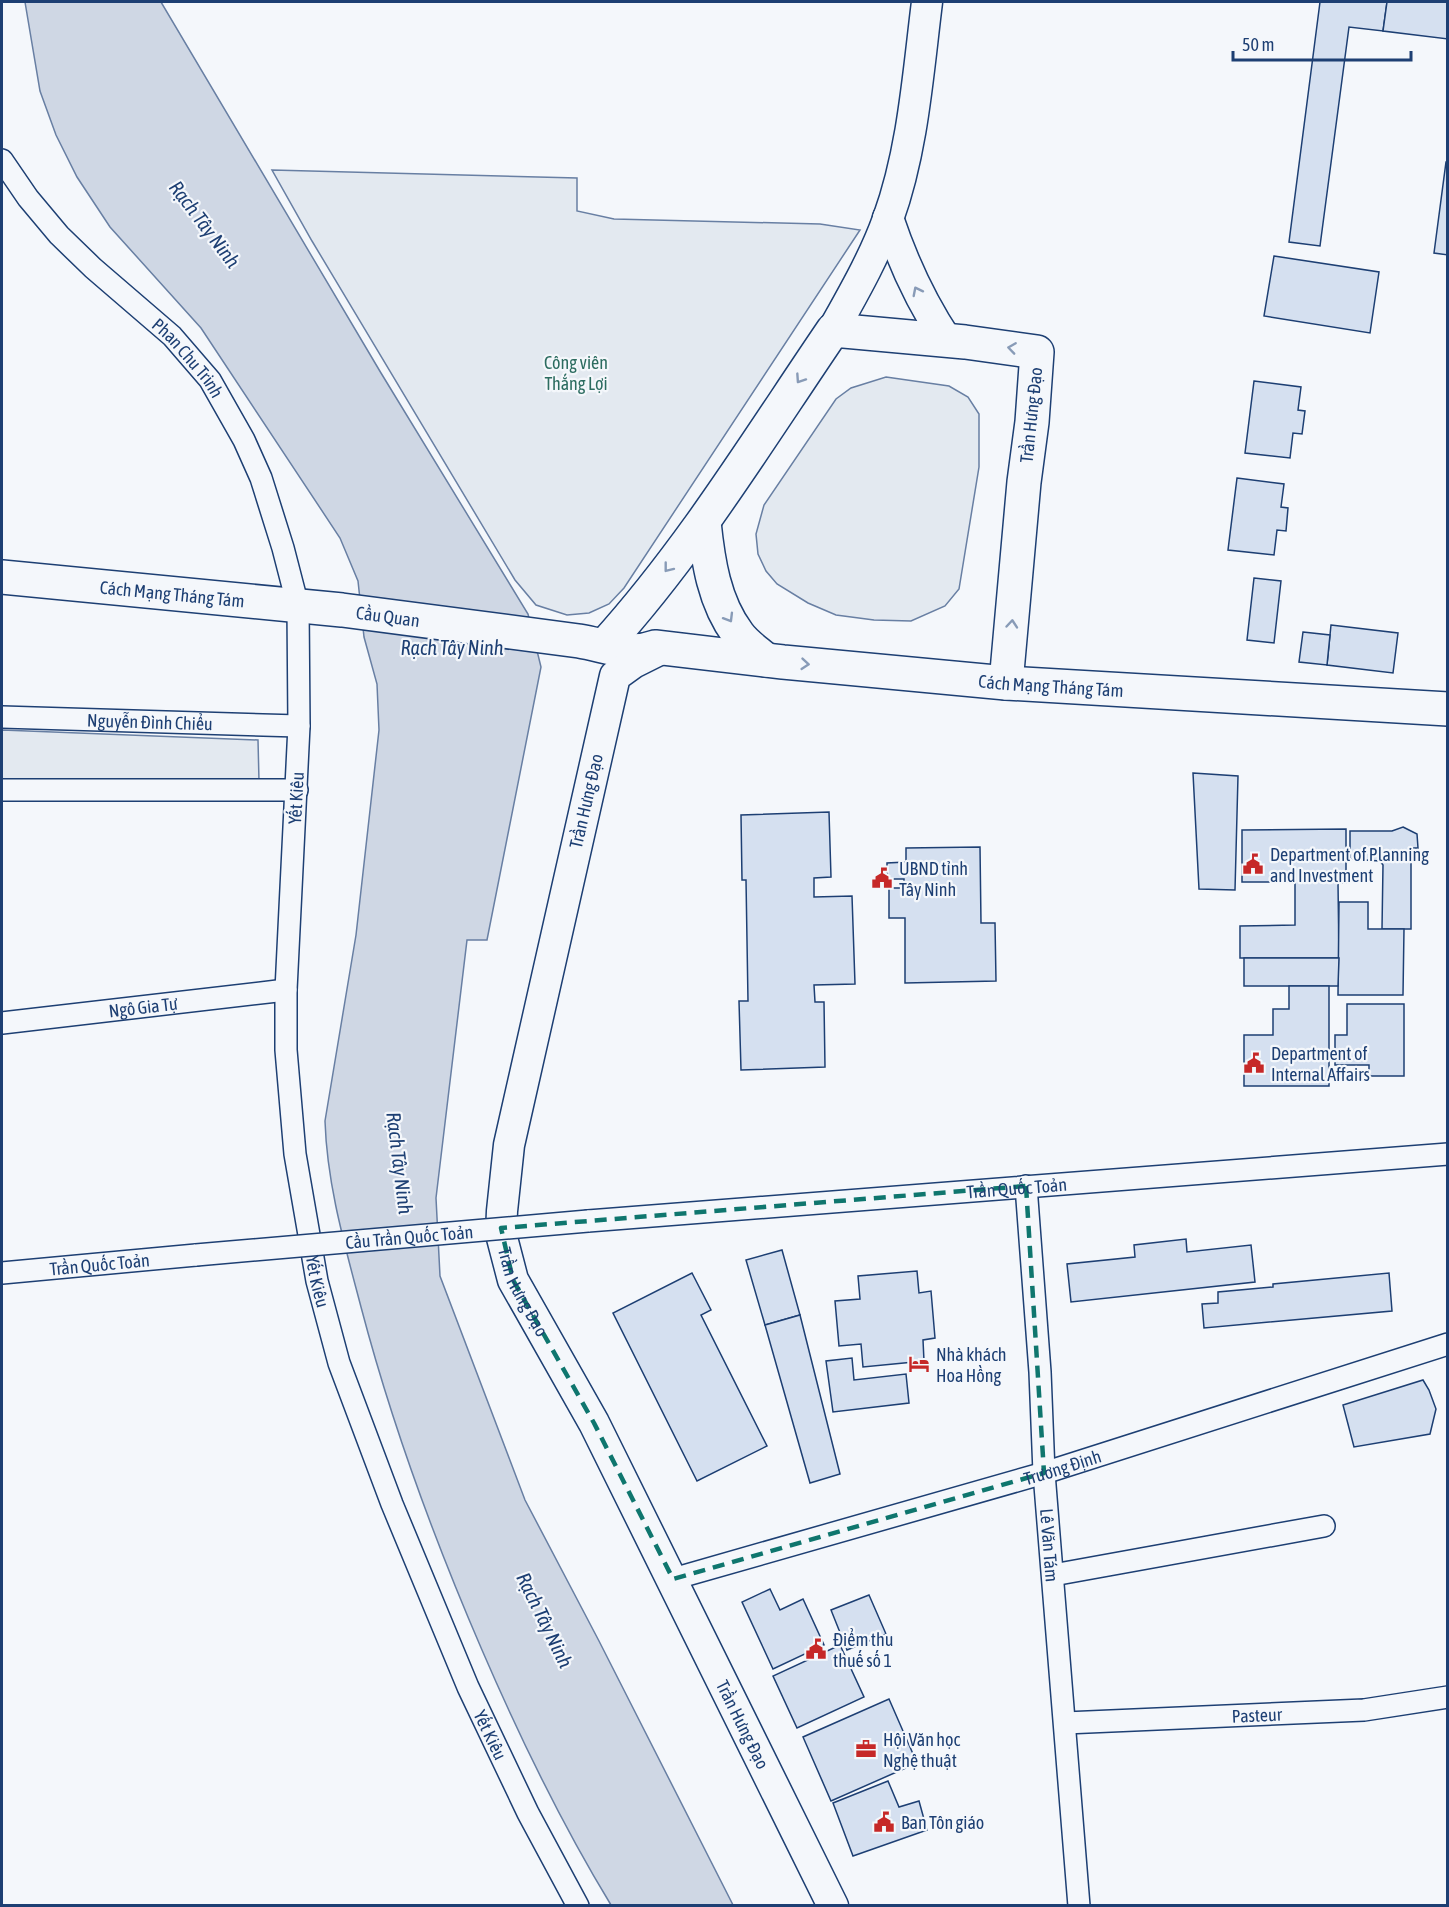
<svg xmlns="http://www.w3.org/2000/svg" width="1449" height="1907" font-family="'Asap Condensed',sans-serif">
  <style>
    .green { fill: #e3e9f0; stroke: #687fa3; stroke-width: 1.5 }
    .water { fill: #cfd7e4; stroke: #687fa3; stroke-width: 1.5 }
    .building { fill: #d5e0f0; stroke: #1d3f73; stroke-width: 1.5 }
    .lines { fill: none; stroke-linecap: round; stroke-linejoin: round }
    .street-casing { stroke: #1d3f73; stroke-width: 24 }
    .secondary-casing { stroke: #1d3f73; stroke-width: 33 }
    .primary-casing { stroke: #1d3f73; stroke-width: 36 }
    .street { stroke: #f4f7fb; stroke-width: 21 }
    .secondary { stroke: #f4f7fb; stroke-width: 30 }
    .primary { stroke: #f4f7fb; stroke-width: 33 }
    .street-bridge-casing { stroke: #1d3f73; stroke-width: 24; stroke-linecap: butt }
    .street-bridge { stroke: #f4f7fb; stroke-width: 21 }
    .oneway { stroke: #889bb7 }
    .marked { fill: none; stroke: #0f766e; stroke-width: 4.5; stroke-dasharray: 12 8; stroke-linejoin: round }
    .labels { text-anchor: middle; dominant-baseline: central; stroke-width: 4.5; stroke-linejoin: round; paint-order: stroke }
    .street-label { font-size: 18px; fill: #1d3f73; stroke: #f4f7fb }
    .park-label { font-size: 18px; fill: #2c6c60; stroke: #f4f7fb }
    .poi-label { font-size: 18px; fill: #1d3f73; stroke: #f4f7fb; text-anchor: start }
    .water-label { font-size: 20px; font-style: italic; fill: #1d3f73; stroke: #f4f7fb }
  </style>
  <rect width="100%" height="100%" fill="#f4f7fb"/>
  <!-- green -->
  <g class="green">
    <path d="M272 170 577 178V211L614 219 820 224 860 230 624 588 609 604 589 613 567 615 536 605 515 580 312 241Z"/>
    <path d="M886 377 949 386 968 397 979 414V467L959 589 945 606 911 621 874 620 836 615 808 603 777 584 766 571 758 554 756 534 764 505 836 399 851 388Z"/>
    <path d="M2 730 258 740 259 781H2Z"/>
  </g>
  <!-- water -->
  <path class="water" d="M25 2H161L381 373 528 614 541 667 487 940H467L436 1198 440 1276 525 1500 599 1641 733 1905H611C561 1823 520 1738 482 1650 434 1539 392 1425 361 1307 345 1246 327 1185 325 1121L356 935 379 730 377 684 364 637 358 581 340 538 201 328 110 227 77 177 56 135 40 91Z"/>
  <!-- building -->
  <g class="building">
    <path d="M1320 2H1387L1383 31 1349 27 1320 246 1289 242Z"/>
    <path d="M1387 2H1448V39L1383 31Z"/>
    <path d="M1446 162H1448V255L1434 253Z"/>
    <path d="M1274 256 1379 272 1370 333 1264 316Z"/>
    <path d="M1254 381 1301 387 1298 410 1305 411 1302 434 1293 433 1290 458 1245 453Z"/>
    <path d="M1237 478 1284 484 1281 507 1288 508 1286 531 1277 530 1274 555 1228 550Z"/>
    <path d="M1254 578 1281 581 1274 643 1247 640Z"/>
    <path d="M1331 625 1398 633 1393 673 1327 665Z"/>
    <path d="M1303 632 1330 635 1327 665 1299 662Z"/>
    <path d="M1193 773 1238 776 1235 890 1199 889Z"/>
    <path d="M829 812 831 877 814 878V897L852 896 855 984 814 985 815 1002H824L825 1067 741 1070 739 1001H748L746 880H742L741 815Z"/>
    <path d="M1403 827 1417 834 1418 848H1411V929H1382L1383 865 1380 861 1350 859V831H1392Z"/>
    <path d="M1346 829V883H1338L1339 958H1240V926L1295 925V882H1242V830Z"/>
    <path d="M980 847 981 923H995L996 981 905 983V918H889V888H904V879H887V863L906 862V848Z"/>
    <path d="M1339 902H1368V929H1404L1403 995H1338Z"/>
    <path d="M1244 958H1339L1338 986H1244Z"/>
    <path d="M1289 986H1329V1086H1244V1035H1273V1009H1289Z"/>
    <path d="M1347 1004H1404V1076H1369V1065H1335V1035H1347Z"/>
    <path d="M1186 1239 1187 1252 1251 1245 1255 1282 1071 1302 1067 1264 1135 1257 1134 1245Z"/>
    <path d="M782 1250 800 1315 765 1325 746 1260Z"/>
    <path d="M917 1271 919 1293 931 1291 935 1338 923 1340 924 1361 863 1367 861 1344 839 1346 835 1301 860 1299 858 1276Z"/>
    <path d="M692 1273 711 1310 701 1315 767 1446 697 1481 613 1313Z"/>
    <path d="M1389 1273 1392 1311 1204 1328 1202 1304 1218 1303V1292L1273 1287V1284Z"/>
    <path d="M800 1315 840 1474 810 1483 765 1325Z"/>
    <path d="M852 1358 854 1380 906 1374 909 1403 833 1412 826 1361Z"/>
    <path d="M1423 1380 1429 1390 1436 1409 1430 1434 1354 1447 1343 1405Z"/>
    <path d="M770 1589 780 1610 803 1599 824 1645 773 1669 742 1602Z"/>
    <path d="M869 1595 886 1634 847 1650 831 1610Z"/>
    <path d="M840 1645 864 1697 797 1728 773 1676Z"/>
    <path d="M889 1699 917 1763 831 1801 803 1737Z"/>
    <path d="M888 1781 899 1807 919 1801 927 1830 853 1856 833 1803Z"/>
  </g>
  <g class="lines">
    <!-- street casing -->
    <g class="street-casing">
      <g id="street">
        <path id="s1" d="M2 160 28 198 59 235 93 268 172 336 210 380 244 440 261 478 283 548 298 606 299 726 286 990V1050L295 1154 317 1281 339 1363 392 1504 468 1687 528 1813 578 1906"/>
        <path id="s2" d="M2 717 299 726"/>
        <path d="M2 790H297"/>
        <path id="s3" d="M2 1023 286 990"/>
        <path id="s4" d="M1026 1186 1040 1372 1044 1473 1079 1906"/>
        <path id="s5" d="M588 1221 1448 1154"/>
        <path id="s6" d="M2 1273 196 1255"/>
        <path d="M1053 1575 1324 1526"/>
        <path id="s7" d="M673 1579 1044 1473 1448 1344"/>
        <path id="s8" d="M1065 1723 1364 1710 1448 1697"/>
      </g>
    </g>
    <!-- secondary casing -->
    <g class="secondary-casing">
      <g id="secondary">
        <path d="M888 218C903 263 921 302 947 341"/>
        <path d="M833 330C853 294 874 258 888 219 913 150 918 74 927 2"/>
        <path id="s9" d="M663 648 633 663 615 676 509 1145 502 1211 501 1234 513 1280 594 1423 833 1906"/>
      </g>
    </g>
    <!-- primary casing -->
    <g class="primary-casing">
      <g id="primary">
        <path d="M704 522C708 561 714 602 738 634 745 644 757 652 766 660"/>
        <path id="s10" d="M2 577 342 610 579 641C605 645 629 657 655 647L783 662 1006 683 1448 709"/>
        <path d="M605 645C692 549 760 437 833 330L965 342 1037 352 1032 422 1024 482 1006 683"/>
      </g>
    </g>
    <!-- street -->
    <use href="#street" class="street"/>
    <!-- secondary -->
    <use href="#secondary" class="secondary"/>
    <!-- primary -->
    <use href="#primary" class="primary"/>
    <!-- street-bridge casing -->
    <g class="street-bridge-casing">
      <g id="street-bridge">
        <path id="s11" d="M196 1255 588 1221"/>
      </g>
    </g>
    <!-- street-bridge -->
    <use href="#street-bridge" class="street-bridge"/>
  </g>
  <!-- one-way arrows -->
  <defs><path id="oneway-chevron" d="M-2-3.5L2.5 0L-2 3.5" fill="none" stroke-width="1.6" stroke-linecap="round" stroke-linejoin="round" transform="scale(1.5)"/></defs>
  <g class="oneway">
    <use href="#oneway-chevron" transform="translate(917 291) rotate(-117)"/>
    <use href="#oneway-chevron" transform="translate(1012 348) rotate(-172)"/>
    <use href="#oneway-chevron" transform="translate(800 379) rotate(124)"/>
    <use href="#oneway-chevron" transform="translate(668 568) rotate(128)"/>
    <use href="#oneway-chevron" transform="translate(729 618) rotate(59)"/>
    <use href="#oneway-chevron" transform="translate(1012 624) rotate(-85)"/>
    <use href="#oneway-chevron" transform="translate(805 664) rotate(5)"/>
  </g>
  <!-- marked area -->
  <path class="marked" d="M1026 1186 1044 1473 673 1579 594 1423 513 1280 501 1228Z"/>
  <!-- icons -->
  <defs>
    <g id="civic-bare" transform="scale(1.62)"><path d="M-.6-6.5H3V-4.5H.6V-3L4-1V1h2V6H-6V1h2V-1L-.6-3ZM-1.2 2.5V6h2.4V2.5Z" fill="#c62828" stroke="#f4f7fb" stroke-width="2.5" paint-order="stroke"/></g>
    <g id="hotel-bare" transform="scale(1.62)"><path d="M-6-4.5h1.5V1H6V5H4.5V3h-9V5H-6ZM-4 0a1.8 1.8 0 1 1 3.6 0ZM.5 0V-2.5h3Q6-2.5 6 0Z" fill="#c62828" stroke="#f4f7fb" stroke-width="2.5" paint-order="stroke"/></g>
    <g id="office-bare" transform="scale(1.62)"><path d="M-6-3h4V-5.5h4V-3h4V5H-6ZM-1-4.5V-3h2v-1.5ZM-6 0V1H6V0Z" fill="#c62828" stroke="#f4f7fb" stroke-width="2.5" paint-order="stroke"/></g>
  </defs>
  <g fill-rule="evenodd">
    <use href="#civic-bare" x="1253" y="864"/>
    <use href="#civic-bare" x="882" y="878"/>
    <use href="#civic-bare" x="1254" y="1063"/>
    <use href="#hotel-bare" x="919" y="1364"/>
    <use href="#civic-bare" x="816" y="1649"/>
    <use href="#office-bare" x="866" y="1749"/>
    <use href="#civic-bare" x="884" y="1822"/>
  </g>
  <g class="labels">
    <!-- street labels -->
    <g class="street-label">
      <text stroke="none"><textPath href="#s1" startOffset="273">Phan Chu Trinh</textPath></text>
      <text transform="translate(1031 415) rotate(-84)">Trần Hưng Đạo</text>
      <text stroke="none"><textPath href="#s10" startOffset="171">Cách Mạng Tháng Tám</textPath></text>
      <text stroke="none"><textPath href="#s10" startOffset="388">Cầu Quan</textPath></text>
      <text stroke="none"><textPath href="#s10" startOffset="1056">Cách Mạng Tháng Tám</textPath></text>
      <text stroke="none"><textPath href="#s2" startOffset="148">Nguyễn Đình Chiểu</textPath></text>
      <text transform="translate(296 798) rotate(-87)">Yết Kiêu</text>
      <text transform="translate(586 801) rotate(-77)">Trần Hưng Đạo</text>
      <text stroke="none"><textPath href="#s3" startOffset="142">Ngô Gia Tự</textPath></text>
      <text stroke="none"><textPath href="#s5" startOffset="430">Trần Quốc Toản</textPath></text>
      <text stroke="none"><textPath href="#s11" startOffset="214">Cầu Trần Quốc Toản</textPath></text>
      <text stroke="none"><textPath href="#s6" startOffset="98">Trần Quốc Toản</textPath></text>
      <text stroke="none"><textPath href="#s1" startOffset="1226">Yết Kiêu</textPath></text>
      <text stroke="none"><textPath href="#s9" startOffset="688">Trần Hưng Đạo</textPath></text>
      <text stroke="none"><textPath href="#s7" startOffset="405">Trương Định</textPath></text>
      <text stroke="none"><textPath href="#s4" startOffset="360">Lê Văn Tám</textPath></text>
      <text stroke="none"><textPath href="#s8" startOffset="192">Pasteur</textPath></text>
      <text stroke="none"><textPath href="#s9" startOffset="1174">Trần Hưng Đạo</textPath></text>
      <text stroke="none"><textPath href="#s1" startOffset="1712">Yết Kiêu</textPath></text>
    </g>
    <!-- park labels -->
    <g class="park-label">
      <text x="576" y="362">Công viên<tspan x="576" dy="21">Thắng Lợi</tspan></text>
    </g>
    <!-- poi labels -->
    <g class="poi-label">
      <text x="1270" y="854">Department of Planning<tspan x="1270" dy="21">and Investment</tspan></text>
      <text x="899" y="868">UBND tỉnh<tspan x="899" dy="21">Tây Ninh</tspan></text>
      <text x="1271" y="1053">Department of<tspan x="1271" dy="21">Internal Affairs</tspan></text>
      <text x="936" y="1354">Nhà khách<tspan x="936" dy="21">Hoa Hồng</tspan></text>
      <text x="833" y="1639">Điểm thu<tspan x="833" dy="21">thuế số 1</tspan></text>
      <text x="883" y="1739">Hội Văn học<tspan x="883" dy="21">Nghệ thuật</tspan></text>
      <text x="901" y="1822">Ban Tôn giáo</text>
    </g>
    <!-- water labels -->
    <g class="water-label">
      <text transform="translate(205 224) rotate(53)">Rạch Tây Ninh</text>
      <text x="452" y="647">Rạch Tây Ninh</text>
      <text transform="translate(400 1163) rotate(83)">Rạch Tây Ninh</text>
      <text transform="translate(545 1620) rotate(64)">Rạch Tây Ninh</text>
    </g>
  </g>
  <!-- border -->
  <rect width="1449" height="1907" fill="none" stroke="#1d3f73" stroke-width="6"/>
  <!-- scale -->
  <path d="M1233 51v9h178v-9" fill="none" stroke="#1d3f73" stroke-width="3"/>
  <text x="1242" y="51" font-size="18" fill="#1d3f73" stroke="#f4f7fb" stroke-width="4.5" paint-order="stroke">50 m</text>
</svg>
